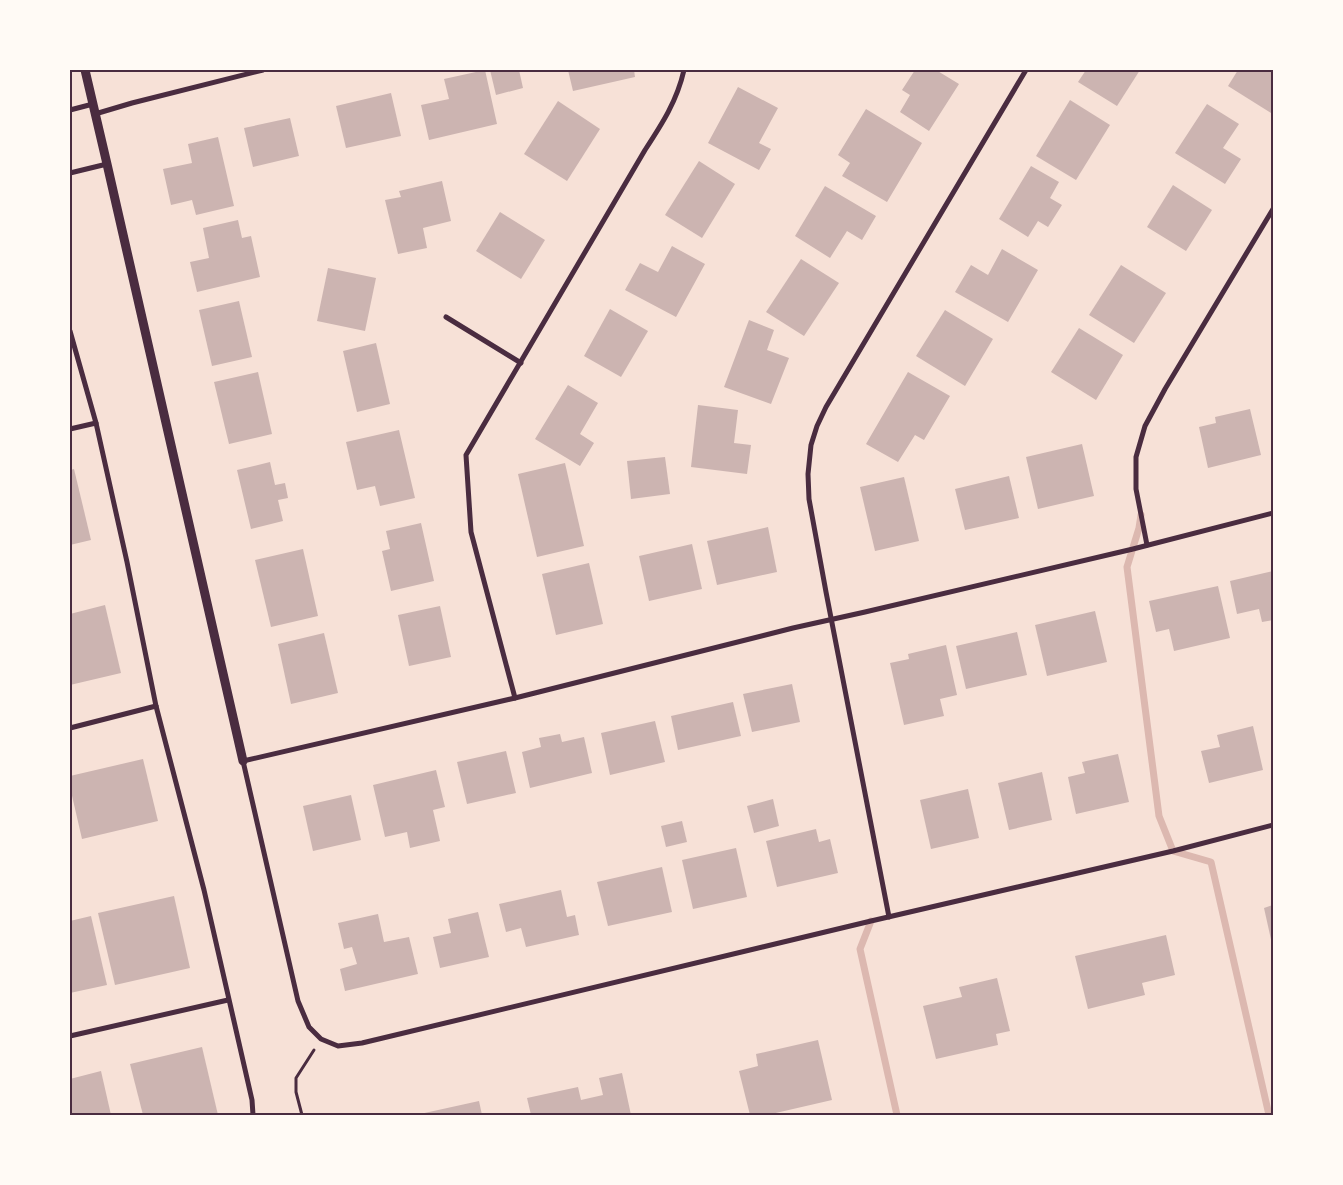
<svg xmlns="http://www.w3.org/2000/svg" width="1343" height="1185" font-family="Arial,sans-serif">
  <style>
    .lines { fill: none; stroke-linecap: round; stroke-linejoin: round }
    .stream { stroke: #dcb8b0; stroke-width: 7 }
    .building { fill: #ccb4b1 }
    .path { stroke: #4a2c40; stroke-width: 3 }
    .minor { stroke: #4a2c40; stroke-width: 5 }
    .tertiary { stroke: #4a2c40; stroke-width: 9 }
    .neatline { fill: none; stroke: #4a2c40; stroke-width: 2 }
  </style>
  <rect width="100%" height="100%" fill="#f7e1d7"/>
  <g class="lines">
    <!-- stream -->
    <g class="stream">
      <path d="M1141 515 1139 528 1127 567 1159 816 1173 851 1211 862 1269 1115"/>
      <path d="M871 921 860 949 897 1115"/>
    </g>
  </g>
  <!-- building -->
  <g class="building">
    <path d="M485 70 497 124 429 140 421 105 449 99 444 79Z"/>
    <path d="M490 70H519L523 88 496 95Z"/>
    <path d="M568 70H634L635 77 573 91Z"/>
    <path d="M915 70H936L959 84 929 131 900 112 910 95 902 90Z"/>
    <path d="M1086 70H1140L1117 106 1078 82Z"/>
    <path d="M1238 70H1273V111L1271 113 1228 86Z"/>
    <path d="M738 87 778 108 759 143 771 149 759 170 708 143Z"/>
    <path d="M391 93 401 136 346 148 336 106Z"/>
    <path d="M1070 100 1110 125 1076 180 1036 156Z"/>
    <path d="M558 101 600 129 567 181 524 154Z"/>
    <path d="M1207 104 1239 124 1223 148 1241 159 1225 184 1175 153Z"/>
    <path d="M866 109 922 143 887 202 842 176 850 163 838 155Z"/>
    <path d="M290 118 299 156 253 167 244 128Z"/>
    <path d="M218 137 234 206 196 215 192 200 171 205 163 169 192 163 188 144Z"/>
    <path d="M699 161 735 184 702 238 665 215Z"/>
    <path d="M1031 166 1059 182 1050 198 1062 205 1048 227 1038 221 1028 237 999 219Z"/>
    <path d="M442 181 451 221 423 228 427 248 398 254 385 200 401 197 399 191Z"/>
    <path d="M1173 185 1212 210 1186 251 1147 227Z"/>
    <path d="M825 186 876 216 862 240 847 231 830 258 795 236Z"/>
    <path d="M500 212 545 240 521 279 476 251Z"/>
    <path d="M238 220 242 238 251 236 260 277 197 292 190 262 209 258 203 228Z"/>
    <path d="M672 246 705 264 676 317 625 290 640 263 658 272Z"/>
    <path d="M1002 249 1038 270 1008 322 955 292 971 265 988 275Z"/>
    <path d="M801 259 839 283 804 336 766 312Z"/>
    <path d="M1121 265 1166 293 1134 343 1089 315Z"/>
    <path d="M328 268 376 278 365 331 317 321Z"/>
    <path d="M239 301 252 357 212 366 199 310Z"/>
    <path d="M610 309 648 331 621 377 584 356Z"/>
    <path d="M945 310 993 339 965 386 916 356Z"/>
    <path d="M749 320 774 330 767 350 789 358 771 404 724 387Z"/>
    <path d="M1079 328 1123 355 1096 400 1051 372Z"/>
    <path d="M376 343 390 404 357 412 343 351Z"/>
    <path d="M258 372 272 434 229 444 214 382Z"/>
    <path d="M908 372 950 396 924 440 915 435 898 462 866 444Z"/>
    <path d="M568 385 598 403 580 434 594 443 580 466 535 439Z"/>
    <path d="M698 405 738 410 734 443 751 445 747 474 691 467Z"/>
    <path d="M1250 409 1261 455 1208 468 1199 427 1216 423 1215 417Z"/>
    <path d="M399 430 415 498 380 506 375 486 357 490 346 442Z"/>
    <path d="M1082 444 1094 496 1038 509 1026 457Z"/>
    <path d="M665 457 670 494 631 499 627 461Z"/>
    <path d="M270 462 275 485 285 483 288 498 278 500 283 521 251 529 237 470Z"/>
    <path d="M565 463 584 546 537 557 518 474Z"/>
    <path d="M74 469 91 540 70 545V470Z"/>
    <path d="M1009 476 1019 518 965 530 955 489Z"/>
    <path d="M904 477 919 541 875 551 860 487Z"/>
    <path d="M421 523 434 581 391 591 382 551 390 549 386 531Z"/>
    <path d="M768 527 777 572 717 585 707 541Z"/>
    <path d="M692 544 702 589 649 601 639 556Z"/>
    <path d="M303 549 318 616 271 627 255 560Z"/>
    <path d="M589 563 603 624 556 635 542 574Z"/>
    <path d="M1273 571V620L1262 622 1259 609 1237 614 1230 581Z"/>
    <path d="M1218 586 1230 638 1174 651 1169 629 1156 632 1149 601Z"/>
    <path d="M105 605 121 673 70 685V614Z"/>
    <path d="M440 606 451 657 409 666 398 615Z"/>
    <path d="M1095 611 1107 662 1047 676 1035 625Z"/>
    <path d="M1017 632 1027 675 966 689 956 646Z"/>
    <path d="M324 633 338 693 291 704 278 644Z"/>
    <path d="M946 645 957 695 940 699 944 716 904 725 890 663 909 659 908 654Z"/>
    <path d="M792 684 800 722 752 732 743 694Z"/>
    <path d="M733 702 741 736 678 750 671 716Z"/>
    <path d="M655 721 665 762 610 775 601 733Z"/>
    <path d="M1253 726 1263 770 1209 783 1201 751 1220 747 1217 735Z"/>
    <path d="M560 734 562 742 584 737 592 773 530 788 522 752 541 747 539 738Z"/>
    <path d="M506 751 516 793 467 804 457 762Z"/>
    <path d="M1118 754 1129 802 1076 814 1068 777 1085 773 1082 762Z"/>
    <path d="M143 759 158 821 82 839 70 787V776Z"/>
    <path d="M436 770 445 807 433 810 440 841 410 848 407 832 385 837 373 785Z"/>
    <path d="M1042 772 1052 820 1009 830 998 783Z"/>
    <path d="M968 789 979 838 931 849 920 800Z"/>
    <path d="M351 795 361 840 313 851 303 806Z"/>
    <path d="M773 799 779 826 754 833 747 806Z"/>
    <path d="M682 821 687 842 666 847 661 826Z"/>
    <path d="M816 829 819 842 830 839 838 873 777 887 766 841Z"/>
    <path d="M736 848 747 897 693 909 682 860Z"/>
    <path d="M662 867 672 912 608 926 597 882Z"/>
    <path d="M561 890 567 917 575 915 579 935 526 947 521 928 506 932 499 904Z"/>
    <path d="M174 896 190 968 115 985 98 913Z"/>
    <path d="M1273 905V944H1272L1264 908Z"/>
    <path d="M478 912 489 957 440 968 433 937 451 933 448 919Z"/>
    <path d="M378 914 384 942 409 937 418 974 345 991 340 969 357 964 352 947 344 949 338 923Z"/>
    <path d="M91 916 107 985 70 993V921Z"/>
    <path d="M1166 935 1175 975 1142 983 1145 995 1088 1009 1075 956Z"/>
    <path d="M997 978 1010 1031 996 1034 998 1045 936 1059 923 1006 962 997 959 987Z"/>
    <path d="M818 1040 832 1100 767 1115H750L739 1071 758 1066 756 1054Z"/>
    <path d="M202 1047 218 1115H143L130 1064Z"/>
    <path d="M101 1071 111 1115H70V1079Z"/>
    <path d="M622 1073 631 1115H531L527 1098 578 1087 581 1100 603 1095 599 1078Z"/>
    <path d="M479 1101 482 1115H420V1114Z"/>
  </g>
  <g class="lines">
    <!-- path -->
    <path class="path" d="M302 1115 296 1092V1078L314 1050"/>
    <!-- minor -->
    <g class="minor">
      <path d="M70 110 93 104"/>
      <path d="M95 114 132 103 263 70"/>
      <path d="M70 173 107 164"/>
      <path d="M446 317 521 363"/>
      <path d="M70 331 96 423 127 562 156 706 204 890 252 1100 253 1115"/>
      <path d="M70 429 96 423"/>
      <path d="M1273 513 1133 549 865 612 793 628 515 698 243 761 298 1001 309 1027 321 1039 338 1046 362 1043 871 921 1173 851 1273 825"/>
      <path d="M1147 545 1136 489V457L1145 426 1165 389 1273 209"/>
      <path d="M515 698 471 532 466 455 645 150C662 124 677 101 684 70"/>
      <path d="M70 728 156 706"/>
      <path d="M889 917 826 592 809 499 808 474 811 445 817 426 826 407 1026 70"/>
      <path d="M70 1036 228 1000"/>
    </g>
    <!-- tertiary -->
    <path class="tertiary" d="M85 70 107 164 243 761"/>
  </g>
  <!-- border -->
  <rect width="1343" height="1185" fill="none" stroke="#fffaf5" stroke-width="142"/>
  <rect x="71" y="71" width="1201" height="1043" class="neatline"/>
</svg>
